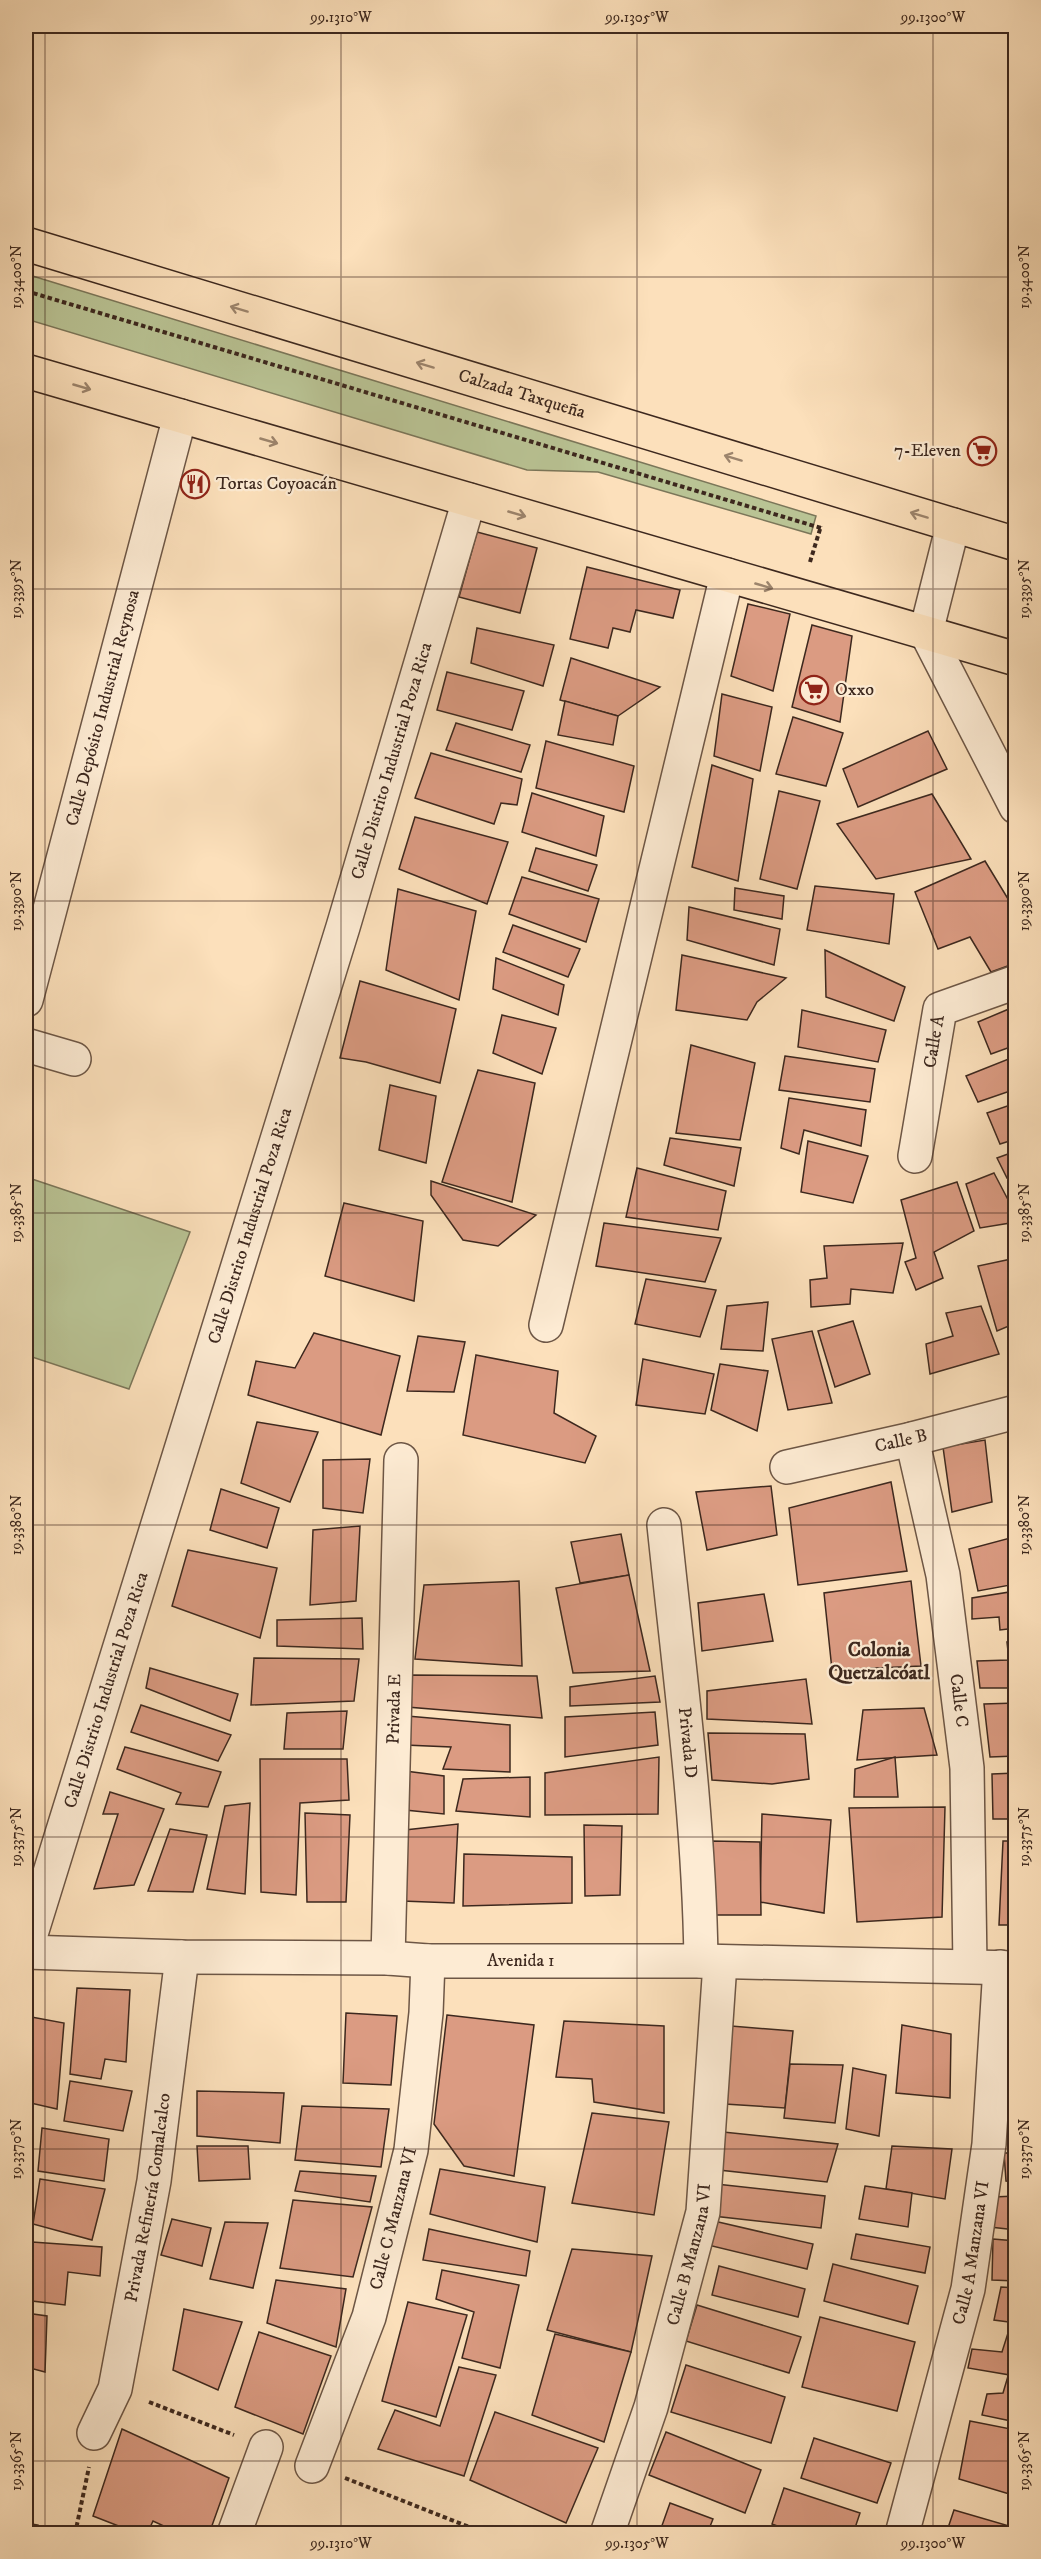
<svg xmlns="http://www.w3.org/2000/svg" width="1041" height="2559" font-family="'IM FELL DW Pica',serif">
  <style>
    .green { fill: #b9c394; stroke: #7b7659; stroke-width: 1.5 }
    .building { fill: #db9b82; stroke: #3d281e; stroke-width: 1.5 }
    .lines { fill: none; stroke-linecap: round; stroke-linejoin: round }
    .minor-casing { stroke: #6d5645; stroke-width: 36 }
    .major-casing { stroke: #3d281e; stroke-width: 36 }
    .path { stroke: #3d281e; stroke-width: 4; stroke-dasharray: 4.5 3; stroke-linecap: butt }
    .minor { stroke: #fdebd3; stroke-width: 33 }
    .major { stroke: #fce0bb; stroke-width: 33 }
    .oneway { stroke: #9c846c }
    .ticks { fill: none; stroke: #3d281e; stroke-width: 1.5; stroke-opacity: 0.45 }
    .labels { text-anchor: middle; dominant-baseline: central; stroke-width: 4.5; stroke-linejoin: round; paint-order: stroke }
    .street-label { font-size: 18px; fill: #3d281e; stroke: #fdebd3 }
    .poi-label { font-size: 18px; fill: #3d281e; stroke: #fdebd3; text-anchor: start }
    .neighbourhood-label { font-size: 20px; font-weight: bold; fill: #3d281e; stroke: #fdebd3 }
    .neatline { fill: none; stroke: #3d281e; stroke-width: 2 }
    .ticks-label { font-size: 15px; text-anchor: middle; fill: #3d281e }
  </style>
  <rect width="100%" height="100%" fill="#fce0bb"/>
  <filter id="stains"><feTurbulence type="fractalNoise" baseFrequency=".00333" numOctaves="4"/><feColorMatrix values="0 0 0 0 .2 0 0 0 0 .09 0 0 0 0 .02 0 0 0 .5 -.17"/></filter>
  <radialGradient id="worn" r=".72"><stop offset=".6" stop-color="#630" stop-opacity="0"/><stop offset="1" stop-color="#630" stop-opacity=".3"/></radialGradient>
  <!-- green -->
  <g class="green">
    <path d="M26 274 816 516 811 534 598 472 527 470 26 319Z"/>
    <path d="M26 1177 190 1232 129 1389 26 1355Z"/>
  </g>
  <!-- building -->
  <g class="building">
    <path d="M477 532 537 548 520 613 459 597Z"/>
    <path d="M587 567 680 590 673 618 636 610 630 632 613 628 608 648 570 639Z"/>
    <path d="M748 604 790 614 773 691 731 676Z"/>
    <path d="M812 625 852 636 840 722 792 707Z"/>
    <path d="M477 628 554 645 543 686 471 663Z"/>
    <path d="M571 658 660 687 618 716 560 700Z"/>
    <path d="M447 672 524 691 512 730 437 710Z"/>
    <path d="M722 694 772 707 760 771 714 756Z"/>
    <path d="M565 701 618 716 613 745 558 735Z"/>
    <path d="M793 717 843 733 826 786 776 774Z"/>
    <path d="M456 723 530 745 521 772 446 750Z"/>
    <path d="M928 731 947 769 858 807 843 769Z"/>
    <path d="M546 741 634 766 624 812 536 788Z"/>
    <path d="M431 753 522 779 517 805 501 803 494 824 415 798Z"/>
    <path d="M712 765 753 779 738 881 692 867Z"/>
    <path d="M779 791 820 801 797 889 760 879Z"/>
    <path d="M532 793 604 816 596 856 522 832Z"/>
    <path d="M932 794 971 859 876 879 837 824Z"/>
    <path d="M415 817 508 842 487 904 399 869Z"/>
    <path d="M536 848 597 865 588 891 529 871Z"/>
    <path d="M985 861 1016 912V963L991 972 970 937 938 949 915 892Z"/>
    <path d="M522 877 599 899 586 942 509 914Z"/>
    <path d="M815 886 894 894 889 944 807 930Z"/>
    <path d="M735 888 784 896 782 919 734 910Z"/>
    <path d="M398 889 476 911 459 1000 386 970Z"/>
    <path d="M689 907 780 929 774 965 687 940Z"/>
    <path d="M513 925 580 949 568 977 503 952Z"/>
    <path d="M825 950 905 987 894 1021 826 997Z"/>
    <path d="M682 955 786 978 757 1002 747 1020 676 1010Z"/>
    <path d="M496 958 564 985 558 1015 493 989Z"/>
    <path d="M360 981 456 1009 440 1083 366 1062 340 1058Z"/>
    <path d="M1016 1006V1045L991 1054 978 1022Z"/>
    <path d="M802 1010 886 1030 878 1062 798 1047Z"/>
    <path d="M502 1015 556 1028 542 1074 493 1053Z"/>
    <path d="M691 1045 755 1063 740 1140 676 1133Z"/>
    <path d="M785 1056 875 1069 870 1102 779 1090Z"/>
    <path d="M1016 1056V1089L978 1102 966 1076Z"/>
    <path d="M478 1070 535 1083 512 1202 442 1182Z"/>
    <path d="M390 1085 436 1096 426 1163 379 1150Z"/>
    <path d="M789 1098 866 1110 861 1146 804 1130 799 1154 781 1148Z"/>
    <path d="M1016 1103V1139L1000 1144 987 1113Z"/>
    <path d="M670 1138 741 1148 734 1186 664 1165Z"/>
    <path d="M808 1141 868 1156 853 1203 801 1192Z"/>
    <path d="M1016 1151V1175L1007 1178 997 1158Z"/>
    <path d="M637 1168 726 1191 718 1230 626 1217Z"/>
    <path d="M994 1173 1016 1215V1222L980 1228 966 1184Z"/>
    <path d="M431 1181 536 1215 498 1246 463 1240 431 1195Z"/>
    <path d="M957 1182 974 1231 934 1252 943 1278 916 1290 905 1262 916 1258 901 1200Z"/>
    <path d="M344 1203 423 1221 414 1301 325 1276Z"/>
    <path d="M604 1223 721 1238 705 1282 596 1266Z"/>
    <path d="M903 1243 893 1293 851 1289 850 1304 811 1307 810 1280 827 1278 824 1246Z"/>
    <path d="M1016 1258V1323L997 1331 978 1266Z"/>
    <path d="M646 1279 716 1290 700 1337 635 1324Z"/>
    <path d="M768 1302 763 1351 721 1349 727 1306Z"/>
    <path d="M981 1306 999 1354 930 1374 926 1344 953 1336 946 1313Z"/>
    <path d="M853 1321 870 1374 835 1387 818 1331Z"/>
    <path d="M812 1331 832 1403 788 1410 772 1339Z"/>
    <path d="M314 1333 400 1356 381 1435 248 1395 256 1361 295 1368Z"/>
    <path d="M418 1336 465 1342 454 1392 407 1391Z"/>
    <path d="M476 1355 558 1371 554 1413 596 1436 585 1463 463 1435Z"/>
    <path d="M643 1359 714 1374 705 1414 636 1405Z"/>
    <path d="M720 1364 768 1371 757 1431 711 1410Z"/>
    <path d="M257 1422 318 1432 290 1502 241 1483Z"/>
    <path d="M985 1440 992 1502 952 1512 943 1447Z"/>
    <path d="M370 1459 363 1513 323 1508V1460Z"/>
    <path d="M891 1482 907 1571 798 1585 789 1508Z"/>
    <path d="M771 1486 777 1535 707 1550 696 1492Z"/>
    <path d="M221 1489 279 1508 267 1548 210 1530Z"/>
    <path d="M360 1526 356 1601 310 1605 313 1530Z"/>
    <path d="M621 1534 629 1575 580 1583 571 1542Z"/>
    <path d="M1010 1538 1016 1547V1584L978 1591 969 1549Z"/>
    <path d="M188 1550 277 1568 260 1638 172 1606Z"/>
    <path d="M629 1575 650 1671 573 1673 556 1588Z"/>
    <path d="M519 1581 522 1666 415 1659 424 1585Z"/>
    <path d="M911 1581 921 1666 832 1670 824 1593Z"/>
    <path d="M1016 1591V1628L1000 1630 999 1617 972 1619V1598Z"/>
    <path d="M764 1594 773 1641 702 1651 698 1603Z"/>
    <path d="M362 1618 363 1649 277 1646V1620Z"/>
    <path d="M1007 1642 1016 1643V1688H980L977 1661 1009 1660Z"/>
    <path d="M254 1658 359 1659 354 1701 251 1705Z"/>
    <path d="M150 1668 238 1694 230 1721 146 1688Z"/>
    <path d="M409 1675 537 1676 542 1718 407 1707Z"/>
    <path d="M655 1676 660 1702 570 1706V1687Z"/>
    <path d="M806 1679 812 1724 707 1719V1691Z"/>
    <path d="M1016 1703V1756L990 1757 984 1704Z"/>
    <path d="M141 1705 231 1735 218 1761 131 1732Z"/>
    <path d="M924 1708 937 1755 857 1760 863 1710Z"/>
    <path d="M347 1711 343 1749H284L287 1713Z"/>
    <path d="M655 1712 658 1745 565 1757V1717Z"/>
    <path d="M407 1716 510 1725V1772L443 1769 451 1747 405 1745Z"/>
    <path d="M708 1733 805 1734 809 1779 772 1784 712 1780Z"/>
    <path d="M125 1747 221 1772 208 1807 176 1804 181 1793 117 1769Z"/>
    <path d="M659 1757 658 1814 545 1815V1773Z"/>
    <path d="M895 1757 898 1797H854L855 1769Z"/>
    <path d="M260 1759H347L349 1800 300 1803 296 1895 261 1892Z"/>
    <path d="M405 1771 444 1776V1814L405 1810Z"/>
    <path d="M1016 1773V1819H993L992 1774Z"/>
    <path d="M530 1777V1817L456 1811 463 1779Z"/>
    <path d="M110 1792 164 1809 134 1885 94 1889 118 1814H103Z"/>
    <path d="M250 1803 245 1894 207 1889 225 1806Z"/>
    <path d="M945 1807 942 1917 857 1922 849 1808Z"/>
    <path d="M305 1813 350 1815 346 1902H307Z"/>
    <path d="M762 1814 831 1820 824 1913 760 1902Z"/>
    <path d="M458 1824 454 1903 402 1901 405 1830Z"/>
    <path d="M584 1825 622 1826 620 1895 585 1896Z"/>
    <path d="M170 1829 207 1835 193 1892 148 1891Z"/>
    <path d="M711 1841 760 1842 761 1915H708Z"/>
    <path d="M1003 1841H1016V1925H999Z"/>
    <path d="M464 1854 572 1857V1903L463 1906Z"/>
    <path d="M77 1988 130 1990 126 2062 105 2059 101 2079 70 2074Z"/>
    <path d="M346 2013 397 2016 391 2085 343 2083Z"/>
    <path d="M447 2015 534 2025 514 2176 464 2166 434 2124Z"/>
    <path d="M26 2016 64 2023 57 2109 26 2102Z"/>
    <path d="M564 2021 664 2026V2113L594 2102 592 2079 556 2077Z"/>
    <path d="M902 2025 951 2034 950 2098 896 2093Z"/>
    <path d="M731 2026 793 2031 785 2108 725 2104Z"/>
    <path d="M1013 2038H1016V2143H1010Z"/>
    <path d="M790 2064 843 2065 835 2123 784 2118Z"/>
    <path d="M853 2068 886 2075 879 2136 846 2129Z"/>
    <path d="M70 2081 132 2091 123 2131 64 2121Z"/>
    <path d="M197 2091 284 2093 280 2143 197 2136Z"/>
    <path d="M302 2106 389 2109 381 2167 295 2160Z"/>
    <path d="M592 2113 669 2122 654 2215 572 2203Z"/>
    <path d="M26 2122 30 2123 26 2148Z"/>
    <path d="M42 2128 109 2139 104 2181 38 2171Z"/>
    <path d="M723 2132 838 2144 827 2182 719 2170Z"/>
    <path d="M197 2146H248L250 2179 199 2181Z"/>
    <path d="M892 2146 952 2149 945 2199 886 2189Z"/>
    <path d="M1004 2153H1016V2182L1006 2181Z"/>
    <path d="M440 2169 545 2187 537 2242 430 2214Z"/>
    <path d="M300 2171 376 2176 370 2202 295 2191Z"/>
    <path d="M40 2179 105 2189 92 2240 33 2224Z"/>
    <path d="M716 2184 825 2196 821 2228 713 2216Z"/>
    <path d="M865 2186 912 2193 908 2227 859 2219Z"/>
    <path d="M1016 2196V2230L990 2227 993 2197Z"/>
    <path d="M293 2200 372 2207 353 2277 280 2268Z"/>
    <path d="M172 2219 211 2228 202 2266 161 2255Z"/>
    <path d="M714 2221 813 2244 807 2269 708 2245Z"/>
    <path d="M225 2222 268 2223 253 2288 210 2279Z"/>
    <path d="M429 2229 530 2251 526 2276 423 2260Z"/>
    <path d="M856 2234 930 2247 925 2273 851 2259Z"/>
    <path d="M993 2239 1016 2241V2281L992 2280Z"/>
    <path d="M32 2242 102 2247 100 2276 68 2272 65 2305 32 2301Z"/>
    <path d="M572 2249 652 2256 631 2352 547 2330Z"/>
    <path d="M833 2264 918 2286 908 2324 824 2301Z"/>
    <path d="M719 2266 805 2289 798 2317 712 2295Z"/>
    <path d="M442 2270 519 2285 500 2368 462 2358 474 2312 436 2299Z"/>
    <path d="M276 2280 346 2289 336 2347 267 2323Z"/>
    <path d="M1001 2287 1016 2288V2323L994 2320Z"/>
    <path d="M408 2302 467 2315 436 2417 382 2401Z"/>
    <path d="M697 2305 801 2337 789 2373 686 2341Z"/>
    <path d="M184 2309 242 2322 218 2390 173 2370Z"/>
    <path d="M26 2313 47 2316 45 2372 26 2367Z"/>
    <path d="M820 2317 915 2342 897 2411 802 2387Z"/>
    <path d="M259 2332 331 2356 303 2434 235 2407Z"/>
    <path d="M1008 2333 1016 2334V2376L968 2368 972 2349 1002 2352Z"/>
    <path d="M555 2334 631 2352 604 2442 532 2415Z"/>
    <path d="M686 2365 785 2397 771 2443 671 2412Z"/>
    <path d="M459 2367 496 2375 464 2476 378 2449 395 2410 440 2426Z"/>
    <path d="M1008 2376 1016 2377V2422L982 2415 987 2394 1003 2393Z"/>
    <path d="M495 2412 598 2448 566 2523 470 2480Z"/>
    <path d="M970 2421 1016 2430V2496L959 2479Z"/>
    <path d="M122 2429 229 2478 209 2534H181L153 2521 147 2534H139L93 2516Z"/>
    <path d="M666 2432 761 2470 745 2513 649 2475Z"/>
    <path d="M814 2438 891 2463 877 2503 801 2478Z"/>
    <path d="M784 2488 860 2513 853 2534H799L772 2524Z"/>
    <path d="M670 2503 713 2519 707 2534H659Z"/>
    <path d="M954 2510 1016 2528V2534H955L947 2531Z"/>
    <path d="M26 2523 38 2525 36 2534H26Z"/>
  </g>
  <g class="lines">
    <!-- minor casing -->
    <g class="minor-casing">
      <g id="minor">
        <path d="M953 525 926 632 1016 807"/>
        <path id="s1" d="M26 1000 180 416"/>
        <path d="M26 1045 74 1059"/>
        <path id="s2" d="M915 1156 940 1009 1016 982"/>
        <path d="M546 1325 727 575"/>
        <path id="s3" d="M912 1439 943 1575 967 1768 970 1966"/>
        <path id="s4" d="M787 1467 912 1439 1016 1412"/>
        <path id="s5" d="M664 1525C679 1670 699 1816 701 1961"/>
        <path id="s6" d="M26 1950 343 927 469 500"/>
        <path id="s7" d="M26 1952 182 1957 388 1958 428 1961H701L1016 1968"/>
        <path id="s8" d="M388 1958 401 1460"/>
        <path id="s9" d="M94 2433 115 2389 154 2181 182 1957"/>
        <path id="s10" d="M312 2466 369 2317 411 2150 426 2013 428 1961"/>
        <path d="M234 2534 266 2447"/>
        <path id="s11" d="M607 2534 651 2407 703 2212 720 1963"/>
        <path id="s12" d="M902 2534 968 2289 989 2144 1000 1967"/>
      </g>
    </g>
    <!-- major casing -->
    <g class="major-casing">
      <g id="major">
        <path id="s13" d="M26 244 1016 544"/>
        <path d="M26 371 1016 659"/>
      </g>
    </g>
    <!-- path -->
    <g class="path">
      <path d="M26 291 821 528"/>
      <path d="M810 562 821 526"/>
      <path d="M149 2402 234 2435"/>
      <path d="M345 2478 487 2534"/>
      <path d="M75 2534 89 2467"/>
    </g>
    <!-- minor -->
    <use href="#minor" class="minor"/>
    <!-- major -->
    <use href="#major" class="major"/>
  </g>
  <!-- one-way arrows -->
  <defs><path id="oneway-shaft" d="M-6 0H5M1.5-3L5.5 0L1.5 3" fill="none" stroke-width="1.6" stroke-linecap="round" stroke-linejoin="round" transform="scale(1.5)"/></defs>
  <g class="oneway">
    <use href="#oneway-shaft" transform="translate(239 309) rotate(-163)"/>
    <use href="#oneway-shaft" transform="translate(425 365) rotate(-163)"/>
    <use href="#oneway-shaft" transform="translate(82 387) rotate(16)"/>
    <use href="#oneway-shaft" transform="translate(269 441) rotate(16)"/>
    <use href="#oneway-shaft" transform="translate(733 458) rotate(-163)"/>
    <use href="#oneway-shaft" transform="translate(517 514) rotate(16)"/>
    <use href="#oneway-shaft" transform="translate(919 515) rotate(-163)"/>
    <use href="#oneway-shaft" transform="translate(764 586) rotate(16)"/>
  </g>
  <!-- ticks -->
  <path class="ticks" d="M45 26V2534M341 26V2534M637 26V2534M933 26V2534M26 277H1016M26 589H1016M26 901H1016M26 1213H1016M26 1525H1016M26 1837H1016M26 2149H1016M26 2461H1016"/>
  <!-- icons -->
  <defs>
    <g id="supermarket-ring" transform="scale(1.5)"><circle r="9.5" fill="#fdebd3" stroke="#8f2418" stroke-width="1.5"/><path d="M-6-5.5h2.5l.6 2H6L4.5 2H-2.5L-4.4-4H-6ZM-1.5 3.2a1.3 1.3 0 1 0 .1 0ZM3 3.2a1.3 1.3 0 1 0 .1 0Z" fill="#8f2418"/></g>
    <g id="restaurant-ring" transform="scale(1.5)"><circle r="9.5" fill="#fdebd3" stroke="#8f2418" stroke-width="1.5"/><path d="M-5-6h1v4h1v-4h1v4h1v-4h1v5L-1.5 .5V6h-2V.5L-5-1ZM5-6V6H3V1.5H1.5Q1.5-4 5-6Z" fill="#8f2418"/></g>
  </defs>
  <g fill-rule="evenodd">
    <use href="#supermarket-ring" x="982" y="451"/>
    <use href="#restaurant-ring" x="195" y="484"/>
    <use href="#supermarket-ring" x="814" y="690"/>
  </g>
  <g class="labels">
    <!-- street labels -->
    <g class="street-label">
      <text stroke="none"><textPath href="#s13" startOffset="518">Calzada Taxqueña</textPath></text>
      <text stroke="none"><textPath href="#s1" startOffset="302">Calle Depósito Industrial Reynosa</textPath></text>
      <text stroke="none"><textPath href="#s6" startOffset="1244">Calle Distrito Industrial Poza Rica</textPath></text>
      <text stroke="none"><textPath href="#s2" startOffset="116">Calle A</textPath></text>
      <text stroke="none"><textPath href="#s6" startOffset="758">Calle Distrito Industrial Poza Rica</textPath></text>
      <text stroke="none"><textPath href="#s4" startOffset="117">Calle B</textPath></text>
      <text stroke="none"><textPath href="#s6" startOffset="272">Calle Distrito Industrial Poza Rica</textPath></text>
      <text stroke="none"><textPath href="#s3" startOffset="266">Calle C</textPath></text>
      <text stroke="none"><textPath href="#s8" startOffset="249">Privada E</textPath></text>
      <text stroke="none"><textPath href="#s5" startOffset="219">Privada D</textPath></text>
      <text stroke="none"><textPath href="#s7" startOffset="495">Avenida 1</textPath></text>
      <text stroke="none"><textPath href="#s9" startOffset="243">Privada Refinería Comalcalco</textPath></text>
      <text stroke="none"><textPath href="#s10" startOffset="261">Calle C Manzana VI</textPath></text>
      <text stroke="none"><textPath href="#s11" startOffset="292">Calle B Manzana VI</textPath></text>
      <text stroke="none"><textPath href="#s12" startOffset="290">Calle A Manzana VI</textPath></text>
    </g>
    <!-- poi labels -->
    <g class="poi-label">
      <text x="961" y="451" text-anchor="end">7-Eleven</text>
      <text x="216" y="484">Tortas Coyoacán</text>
      <text x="835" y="690">Oxxo</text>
    </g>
    <!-- neighbourhood labels -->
    <g class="neighbourhood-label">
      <text x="879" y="1650">Colonia<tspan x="879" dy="23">Quetzalcóatl</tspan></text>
    </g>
  </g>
  <!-- margin -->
  <rect width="1041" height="2559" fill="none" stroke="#fce0bb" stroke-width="66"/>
  <rect x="33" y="33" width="975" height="2493" class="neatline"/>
  <g class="ticks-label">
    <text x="341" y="22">99.1310°W</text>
    <text x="637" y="22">99.1305°W</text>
    <text x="933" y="22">99.1300°W</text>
    <text transform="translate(16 277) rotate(-90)" y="5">19.3400°N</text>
    <text transform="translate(1024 277) rotate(-90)" y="5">19.3400°N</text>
    <text transform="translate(16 589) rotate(-90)" y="5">19.3395°N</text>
    <text transform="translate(1024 589) rotate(-90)" y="5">19.3395°N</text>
    <text transform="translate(16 901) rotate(-90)" y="5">19.3390°N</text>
    <text transform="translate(1024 901) rotate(-90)" y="5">19.3390°N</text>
    <text transform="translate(16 1213) rotate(-90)" y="5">19.3385°N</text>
    <text transform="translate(1024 1213) rotate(-90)" y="5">19.3385°N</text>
    <text transform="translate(16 1525) rotate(-90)" y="5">19.3380°N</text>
    <text transform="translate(1024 1525) rotate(-90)" y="5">19.3380°N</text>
    <text transform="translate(16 1837) rotate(-90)" y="5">19.3375°N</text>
    <text transform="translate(1024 1837) rotate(-90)" y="5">19.3375°N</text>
    <text transform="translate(16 2149) rotate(-90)" y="5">19.3370°N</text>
    <text transform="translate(1024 2149) rotate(-90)" y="5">19.3370°N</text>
    <text transform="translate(16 2461) rotate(-90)" y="5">19.3365°N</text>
    <text transform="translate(1024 2461) rotate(-90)" y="5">19.3365°N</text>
    <text x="341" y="2548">99.1310°W</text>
    <text x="637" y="2548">99.1305°W</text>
    <text x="933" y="2548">99.1300°W</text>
  </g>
  <rect width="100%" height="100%" filter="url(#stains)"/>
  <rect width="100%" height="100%" fill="url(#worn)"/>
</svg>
